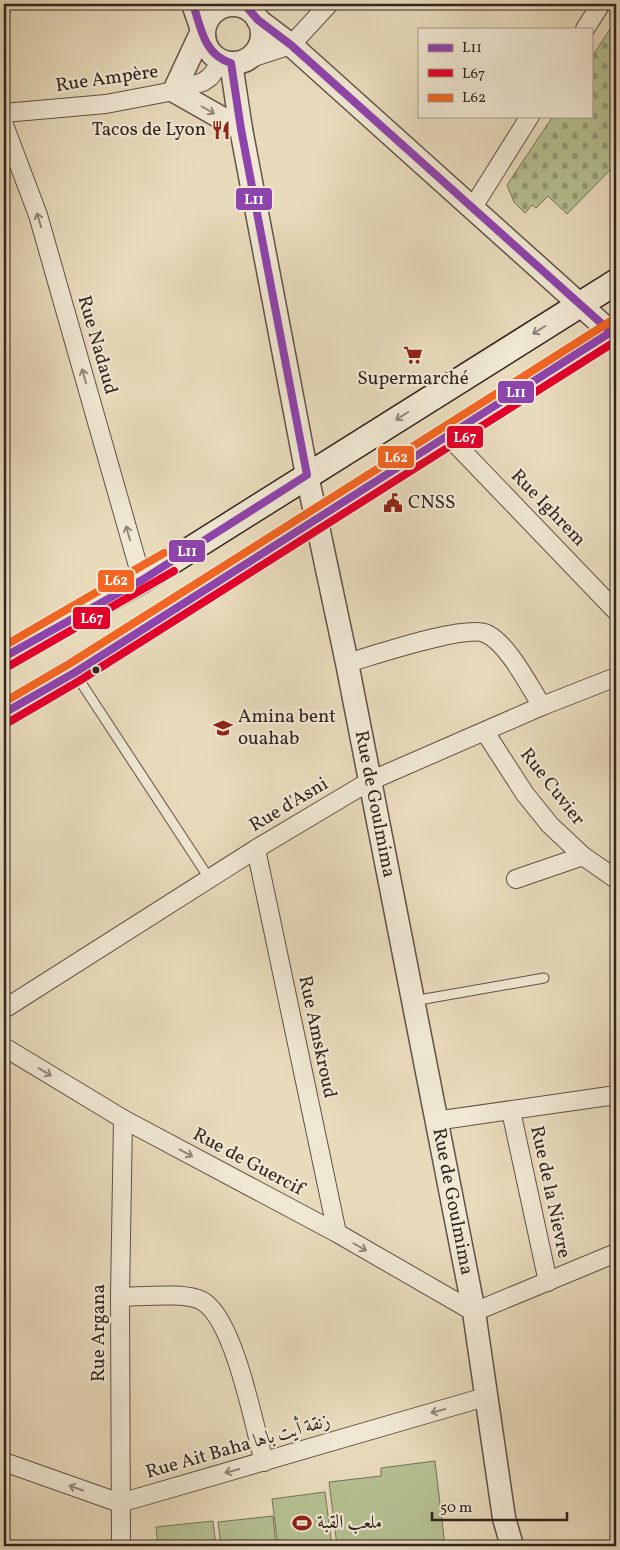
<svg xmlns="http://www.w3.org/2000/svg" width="620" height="1550" font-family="Vollkorn,Amiri,serif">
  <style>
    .cemetery { fill: url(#cemetery-stones); stroke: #747259 }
    .garden { fill: #b5c092; stroke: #747259 }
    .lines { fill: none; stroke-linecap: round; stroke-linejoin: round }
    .service-casing { stroke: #605247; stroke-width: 11 }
    .minor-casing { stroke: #605247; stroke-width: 20 }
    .tertiary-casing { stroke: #605247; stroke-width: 25 }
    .secondary-casing { stroke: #332520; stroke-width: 28 }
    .service { stroke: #f0e8d3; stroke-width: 9 }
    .minor { stroke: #f0e8d3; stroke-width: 18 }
    .tertiary { stroke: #f0e8d3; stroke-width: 22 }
    .secondary { stroke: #f0e8d3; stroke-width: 25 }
    .bus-1-casing { stroke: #f0e8d3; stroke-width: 11 }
    .bus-2-casing { stroke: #f0e8d3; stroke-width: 11 }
    .bus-3-casing { stroke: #f0e8d3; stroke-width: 11 }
    .bus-1 { stroke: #8e44ad; stroke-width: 8 }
    .bus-2 { stroke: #e4002b; stroke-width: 8 }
    .bus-3 { stroke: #f26522; stroke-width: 8 }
    .oneway { stroke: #92867a }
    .bus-dot { fill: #332520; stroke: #f0e8d3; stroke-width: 2 }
    .labels { text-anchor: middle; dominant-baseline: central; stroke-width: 4.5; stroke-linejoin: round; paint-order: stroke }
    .street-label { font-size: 19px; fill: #332520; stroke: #f0e8d3 }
    .poi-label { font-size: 19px; fill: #332520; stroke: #f0e8d3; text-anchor: start }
    .line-badge { stroke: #f0e8d3; stroke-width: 2 }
    .badge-label { font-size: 14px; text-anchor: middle; font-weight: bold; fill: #fff }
  </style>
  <defs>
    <pattern id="cemetery-stones" width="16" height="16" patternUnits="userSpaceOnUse" patternTransform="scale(1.25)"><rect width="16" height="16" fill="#b5c092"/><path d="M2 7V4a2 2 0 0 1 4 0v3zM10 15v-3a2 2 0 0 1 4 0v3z" fill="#949c77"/></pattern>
  </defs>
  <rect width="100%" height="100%" fill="#e8dbbc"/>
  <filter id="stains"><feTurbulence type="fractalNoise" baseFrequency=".004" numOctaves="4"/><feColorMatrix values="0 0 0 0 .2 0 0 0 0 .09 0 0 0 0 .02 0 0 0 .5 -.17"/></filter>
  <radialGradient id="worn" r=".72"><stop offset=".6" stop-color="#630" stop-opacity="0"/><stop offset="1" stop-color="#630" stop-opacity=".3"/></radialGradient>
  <!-- cemetery -->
  <path class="cemetery" d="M616 20V164L567 214 548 196 536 208 532 205 525 213 514 202 507 185 553 116H591V58Z"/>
  <!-- garden -->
  <g class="garden">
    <path d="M435 1461 445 1546H337L329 1482 381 1476V1468Z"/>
    <path d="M325 1492 332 1546H278L272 1499Z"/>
    <path d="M273 1516 276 1546H221L218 1522Z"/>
    <path d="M213 1521 216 1546H158L156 1527Z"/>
  </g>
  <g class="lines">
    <!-- service casing -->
    <g class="service-casing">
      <g id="service">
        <path d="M76 675 209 878"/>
        <path d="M413 1001 544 978"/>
      </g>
    </g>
    <!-- minor casing -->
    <g class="minor-casing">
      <g id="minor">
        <path d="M585 29 601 4"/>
        <path d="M248 59 291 45 329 4"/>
        <path d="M4 113 106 104 174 91 203 82 210 77 222 61"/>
        <path d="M4 125 38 215 142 580"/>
        <path d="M473 207 530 116"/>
        <path d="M447 435 616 611"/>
        <path d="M347 663C372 656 468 623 487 634 509 645 529 686 542 706"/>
        <path d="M485 732 525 794 550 825 583 856 616 879"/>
        <path d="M256 849 337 1233"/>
        <path d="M516 879 583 856"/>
        <path d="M4 1009 256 849 370 781 542 706 616 677"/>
        <path d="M4 1047 123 1119 337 1233 474 1312 616 1253"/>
        <path d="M511 1111 548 1282"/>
        <path d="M435 1121 616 1095"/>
        <path d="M120 1297C140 1297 188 1291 204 1302 235 1323 254 1425 264 1462"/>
        <path d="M4 1462 120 1503 485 1397"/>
        <path d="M121 1546 120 1297 123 1119"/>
      </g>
    </g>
    <!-- tertiary casing -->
    <g class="tertiary-casing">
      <g id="tertiary">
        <path d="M193 4 204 36"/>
        <circle cx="233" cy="34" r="29"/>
        <path d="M258 20 291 45 616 337"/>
        <path d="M202 31 174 91 241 129"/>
        <path id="s1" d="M231 63 241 129 307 475 347 663 474 1312 504 1518 512 1546"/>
      </g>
    </g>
    <!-- secondary casing -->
    <g class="secondary-casing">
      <g id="secondary">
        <path d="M4 657 142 580 616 282"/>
        <path d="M4 713 74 673 616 329"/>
      </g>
    </g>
    <!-- service -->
    <use href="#service" class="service"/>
    <!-- minor -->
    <use href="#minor" class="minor"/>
    <!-- tertiary -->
    <use href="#tertiary" class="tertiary"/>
    <!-- secondary -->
    <use href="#secondary" class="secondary"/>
    <!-- bus-1 casing -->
    <g class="bus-1-casing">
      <g id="bus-1">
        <path d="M4 657 142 580 307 475 241 129 231 63C204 55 201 28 193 4"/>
        <path d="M4 713 74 673 611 332 291 45 258 20 244 4"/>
      </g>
    </g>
    <!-- bus-2 casing -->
    <g class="bus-2-casing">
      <g id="bus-2">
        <path d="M9 666 174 571"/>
        <path d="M9 722 79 681 616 341"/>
      </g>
    </g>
    <!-- bus-3 casing -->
    <g class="bus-3-casing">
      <g id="bus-3">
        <path d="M4 646 164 553"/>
        <path d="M4 702 69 664 611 321"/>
      </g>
    </g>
    <!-- bus-1 -->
    <use href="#bus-1" class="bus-1"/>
    <!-- bus-2 -->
    <use href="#bus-2" class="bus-2"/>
    <!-- bus-3 -->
    <use href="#bus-3" class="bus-3"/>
  </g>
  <!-- one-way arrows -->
  <defs><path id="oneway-shaft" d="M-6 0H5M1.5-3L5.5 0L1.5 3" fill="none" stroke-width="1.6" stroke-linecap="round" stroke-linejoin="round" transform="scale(1.25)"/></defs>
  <g class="oneway">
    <use href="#oneway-shaft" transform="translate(208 110) rotate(30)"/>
    <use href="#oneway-shaft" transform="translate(39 220) rotate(-107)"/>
    <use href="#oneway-shaft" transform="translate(539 330) rotate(148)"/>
    <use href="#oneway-shaft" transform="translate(84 376) rotate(-106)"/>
    <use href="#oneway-shaft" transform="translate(402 416) rotate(148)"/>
    <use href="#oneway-shaft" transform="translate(128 533) rotate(-106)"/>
    <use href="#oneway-shaft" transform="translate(45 1072) rotate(31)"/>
    <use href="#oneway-shaft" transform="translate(186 1153) rotate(28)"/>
    <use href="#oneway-shaft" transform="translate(360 1247) rotate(30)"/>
    <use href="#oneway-shaft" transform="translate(438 1411) rotate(164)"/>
    <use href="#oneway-shaft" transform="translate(232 1471) rotate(164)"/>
    <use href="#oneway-shaft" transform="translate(76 1488) rotate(-161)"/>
  </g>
  <!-- icons -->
  <defs>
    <g id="restaurant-bare" transform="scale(1.5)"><path d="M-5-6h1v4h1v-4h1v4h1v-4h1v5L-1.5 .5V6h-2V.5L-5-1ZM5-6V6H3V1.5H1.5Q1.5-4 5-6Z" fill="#8f2418" stroke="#f0e8d3" stroke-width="2.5" paint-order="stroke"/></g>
    <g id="supermarket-bare" transform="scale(1.5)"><path d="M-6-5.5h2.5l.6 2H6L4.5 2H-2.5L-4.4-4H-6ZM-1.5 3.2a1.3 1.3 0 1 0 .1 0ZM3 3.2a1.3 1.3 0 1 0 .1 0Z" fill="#8f2418" stroke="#f0e8d3" stroke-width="2.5" paint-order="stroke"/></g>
    <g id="civic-bare" transform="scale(1.5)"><path d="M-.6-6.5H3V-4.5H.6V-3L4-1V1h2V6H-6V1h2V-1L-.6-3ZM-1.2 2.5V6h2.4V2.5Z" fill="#8f2418" stroke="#f0e8d3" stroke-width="2.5" paint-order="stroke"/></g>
    <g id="school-bare" transform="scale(1.5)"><path d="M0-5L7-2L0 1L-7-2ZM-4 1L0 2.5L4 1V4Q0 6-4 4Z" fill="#8f2418" stroke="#f0e8d3" stroke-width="2.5" paint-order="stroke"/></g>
    <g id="stadium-bare" transform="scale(1.5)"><path d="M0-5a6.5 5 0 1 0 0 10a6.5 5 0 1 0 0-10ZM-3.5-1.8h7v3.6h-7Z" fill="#8f2418" stroke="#f0e8d3" stroke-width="2.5" paint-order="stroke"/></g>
  </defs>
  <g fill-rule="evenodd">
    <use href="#restaurant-bare" x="221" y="130"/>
    <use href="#supermarket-bare" x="413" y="355"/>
    <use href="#civic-bare" x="393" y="503"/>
    <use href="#school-bare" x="223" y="728"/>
    <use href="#stadium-bare" x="302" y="1523"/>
  </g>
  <!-- markers -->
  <circle class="bus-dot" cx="96" cy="670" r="4.5"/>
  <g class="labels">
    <!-- street labels -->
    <g class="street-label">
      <text transform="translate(107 79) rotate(-8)">Rue Ampère</text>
      <text transform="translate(97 345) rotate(74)">Rue Nadaud</text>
      <text transform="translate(548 508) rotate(46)">Rue Ighrem</text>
      <text transform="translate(552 787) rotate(52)">Rue Cuvier</text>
      <text stroke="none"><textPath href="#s1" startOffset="755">Rue de Goulmima</textPath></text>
      <text transform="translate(289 805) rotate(-31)">Rue d'Asni</text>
      <text transform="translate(317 1037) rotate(78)">Rue Amskroud</text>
      <text transform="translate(248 1162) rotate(28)">Rue de Guercif</text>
      <text transform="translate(550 1192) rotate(78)">Rue de la Nievre</text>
      <text stroke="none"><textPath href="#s1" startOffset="1160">Rue de Goulmima</textPath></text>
      <text transform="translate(99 1333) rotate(-90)">Rue Argana</text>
      <text transform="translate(238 1447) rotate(-16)">Rue Ait Baha زنقة أيت باها</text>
    </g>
    <!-- poi labels -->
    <g class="poi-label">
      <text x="206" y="130" text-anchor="end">Tacos de Lyon</text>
      <text x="413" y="379" text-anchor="middle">Supermarché</text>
      <text x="408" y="503">CNSS</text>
      <text x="238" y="717">Amina bent<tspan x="238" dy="22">ouahab</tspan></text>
      <text x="317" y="1523">ملعب القبة</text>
    </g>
  </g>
  <g class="line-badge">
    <rect x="235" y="187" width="38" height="24" rx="5" fill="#8e44ad"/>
    <rect x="497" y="380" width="38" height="24" rx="5" fill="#8e44ad"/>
    <rect x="446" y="425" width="38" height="24" rx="5" fill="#e4002b"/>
    <rect x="377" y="445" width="38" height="24" rx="5" fill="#f26522"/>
    <rect x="168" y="539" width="38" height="24" rx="5" fill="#8e44ad"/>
    <rect x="97" y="569" width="38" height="24" rx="5" fill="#f26522"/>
    <rect x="72" y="606" width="39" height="24" rx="5" fill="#e4002b"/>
  </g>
  <g class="badge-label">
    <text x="254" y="204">L11</text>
    <text x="516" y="397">L11</text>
    <text x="465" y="442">L67</text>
    <text x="396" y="462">L62</text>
    <text x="187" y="556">L11</text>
    <text x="116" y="585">L62</text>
    <text x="92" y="623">L67</text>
  </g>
  <!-- margin -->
  <rect width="620" height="1550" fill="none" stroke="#e8dbbc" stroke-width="20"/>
  <rect x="5" y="5" width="610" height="1540" fill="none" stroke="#332520" stroke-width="2.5"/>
  <rect x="10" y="10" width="600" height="1530" fill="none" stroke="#332520"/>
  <!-- legend -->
  <rect x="418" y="28" width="175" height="90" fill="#f0e8d3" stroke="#a49a8b"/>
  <rect x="428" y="44" width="25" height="8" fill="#8e44ad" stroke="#a49a8b"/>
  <text x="462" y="52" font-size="15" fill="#332520">L11</text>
  <rect x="428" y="69" width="25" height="8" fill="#e4002b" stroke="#a49a8b"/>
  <text x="462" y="78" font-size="15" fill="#332520">L67</text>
  <rect x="428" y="94" width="25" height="8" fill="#f26522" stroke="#a49a8b"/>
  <text x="462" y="102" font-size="15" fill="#332520">L62</text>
  <!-- scale -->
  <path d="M432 1512v8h135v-8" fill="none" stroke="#332520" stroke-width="2.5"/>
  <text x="440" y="1512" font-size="15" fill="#332520" stroke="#f0e8d3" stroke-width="4" paint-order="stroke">50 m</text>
  <rect width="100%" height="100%" filter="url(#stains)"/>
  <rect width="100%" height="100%" fill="url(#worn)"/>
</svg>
